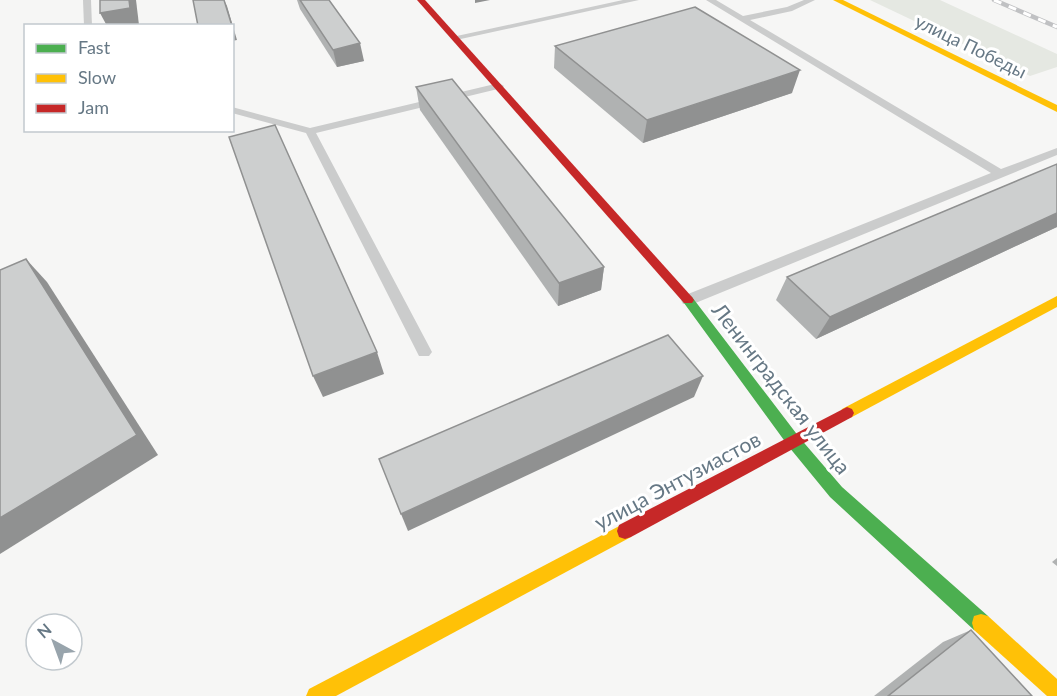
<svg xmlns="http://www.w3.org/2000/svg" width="1057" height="696" font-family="Lato,sans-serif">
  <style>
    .green { fill: #e5e8e2 }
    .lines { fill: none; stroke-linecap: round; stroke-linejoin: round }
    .lane { fill: #cbcccc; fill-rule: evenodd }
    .fast { fill: #4caf50; fill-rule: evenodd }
    .slow { fill: #ffc107; fill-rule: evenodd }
    .jam { fill: #c62828; fill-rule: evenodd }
    .rail-casing { stroke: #c0c1c3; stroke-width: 4.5 }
    .rail { stroke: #fff; stroke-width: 3; stroke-dasharray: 8; stroke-linecap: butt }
    .wall { fill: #b0b2b2 }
    .shaded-wall { fill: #909191 }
    .building { fill: #cdcfcf; stroke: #909191; stroke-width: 1.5 }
    .labels { text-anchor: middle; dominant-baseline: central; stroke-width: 6; stroke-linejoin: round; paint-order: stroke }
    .far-street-label { font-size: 18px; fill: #667885; stroke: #fff }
    .street-label { font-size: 21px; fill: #667885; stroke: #fff }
  </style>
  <rect width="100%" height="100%" fill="#f6f6f5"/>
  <!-- green -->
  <path class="green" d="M870 0H940L1057 54V67L1030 76Z"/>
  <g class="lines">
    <!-- lane -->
    <g class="lane">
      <path d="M83 0H91L92 26H84Z"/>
      <path d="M623 0H639L456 40 452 37Z"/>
      <path d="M706 0H716L743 16 787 7 804 0H815L792 11 750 20 1001 169 1057 148V155L693 304H683L681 300 683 296 991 173Z"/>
      <path d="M499 83 504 86 502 88 316 133 432 352 429 356H419L306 133 232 113V107L310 128Z"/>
    </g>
    <!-- fast -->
    <path class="fast" d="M688 295 692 297 799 437 842 487 988 616 990 623 988 630 981 632 974 630 830 497 789 447 684 303 682 300Z"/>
    <!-- slow -->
    <g class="slow">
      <path d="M833 0H843L1057 105V112Z"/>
      <path d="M1057 296V307L852 417 847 419 842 417 840 413 842 409Z"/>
      <path d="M625 523 631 525 633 531 631 537 336 696H306L309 689Z"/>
      <path d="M981 614 988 616 1057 679V696H1047L974 630 972 623 974 616Z"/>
    </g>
    <!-- jam -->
    <g class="jam">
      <path d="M417 0H425L692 297 694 300 692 303H684Z"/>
      <path d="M847 407 852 409 854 413 852 417 631 537 625 539 619 537 617 531 619 525Z"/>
    </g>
    <!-- rail casing -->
    <g class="rail-casing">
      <path id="rail" d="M994 0 1057 27"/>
    </g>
    <!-- rail -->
    <use href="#rail" class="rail"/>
  </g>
  <!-- wall -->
  <g class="wall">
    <path d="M297 0H329L364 61 337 67 300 9Z"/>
    <path d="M555 46 792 93 643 143 554 68Z"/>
    <path d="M416 87 604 267 601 290 558 306 420 110Z"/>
    <path d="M1057 164V227L816 339 776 300 787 277Z"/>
    <path d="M1057 558V566L1052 562Z"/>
    <path d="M971 630 1032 696H874L943 642Z"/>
  </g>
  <!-- shaded-wall -->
  <g class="shaded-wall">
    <path d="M129 0H136L139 25 107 26 100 13Z"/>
    <path d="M224 0 227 6 237 40 232 41V26Z"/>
    <path d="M475 0H490L475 3Z"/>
    <path d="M360 43 364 61 337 67 333 50Z"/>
    <path d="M800 70 792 93 643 143 647 120Z"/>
    <path d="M1057 213V227L816 339 830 317Z"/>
    <path d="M26 259 47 282 158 455 0 554V518Z"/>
    <path d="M604 267 601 290 558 306 559 283Z"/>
    <path d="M377 352 384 374 323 397 313 376Z"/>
    <path d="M703 376 694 397 408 531 401 514Z"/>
  </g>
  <!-- building -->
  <g class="building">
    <path d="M100 0H129L130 8 100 13Z"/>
    <path d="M193 0H224L232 26H198Z"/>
    <path d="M300 0H329L360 43 333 50Z"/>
    <path d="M695 7 800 70 647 120 555 46Z"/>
    <path d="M452 79 604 267 559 283 416 87Z"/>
    <path d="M275 125 377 352 313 376 229 137Z"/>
    <path d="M1057 164V213L830 317 787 277Z"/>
    <path d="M26 259 137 435 0 518V270Z"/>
    <path d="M668 335 703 376 401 514 379 459Z"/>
    <path d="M971 630 1032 696H888Z"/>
  </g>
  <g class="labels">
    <!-- far-street labels -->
    <g class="far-street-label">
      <text transform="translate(971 46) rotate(26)">улица Победы</text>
    </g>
    <!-- street labels -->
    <g class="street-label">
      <text transform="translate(782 388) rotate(52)">Ленинградская улица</text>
      <text transform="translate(677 480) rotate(-28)">улица Энтузиастов</text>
    </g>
  </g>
  <!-- legend -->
  <rect x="24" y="24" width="210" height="108" fill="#ffffff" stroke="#c2c9ce" stroke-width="1.5"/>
  <rect x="36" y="44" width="30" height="9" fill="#4caf50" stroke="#c2c9ce" stroke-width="1.5"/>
  <text x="78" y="54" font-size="18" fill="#667885">Fast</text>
  <rect x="36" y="74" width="30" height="9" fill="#ffc107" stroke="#c2c9ce" stroke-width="1.5"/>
  <text x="78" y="84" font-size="18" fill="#667885">Slow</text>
  <rect x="36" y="104" width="30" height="9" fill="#c62828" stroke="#c2c9ce" stroke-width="1.5"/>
  <text x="78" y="114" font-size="18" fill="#667885">Jam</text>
  <!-- north arrow -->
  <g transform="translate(54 642) rotate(319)"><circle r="28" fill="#ffffff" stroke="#c2c9ce" stroke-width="1.5"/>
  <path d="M0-4.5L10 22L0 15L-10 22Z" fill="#98a4ac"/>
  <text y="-9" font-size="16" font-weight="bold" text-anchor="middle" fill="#667885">N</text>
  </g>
</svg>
